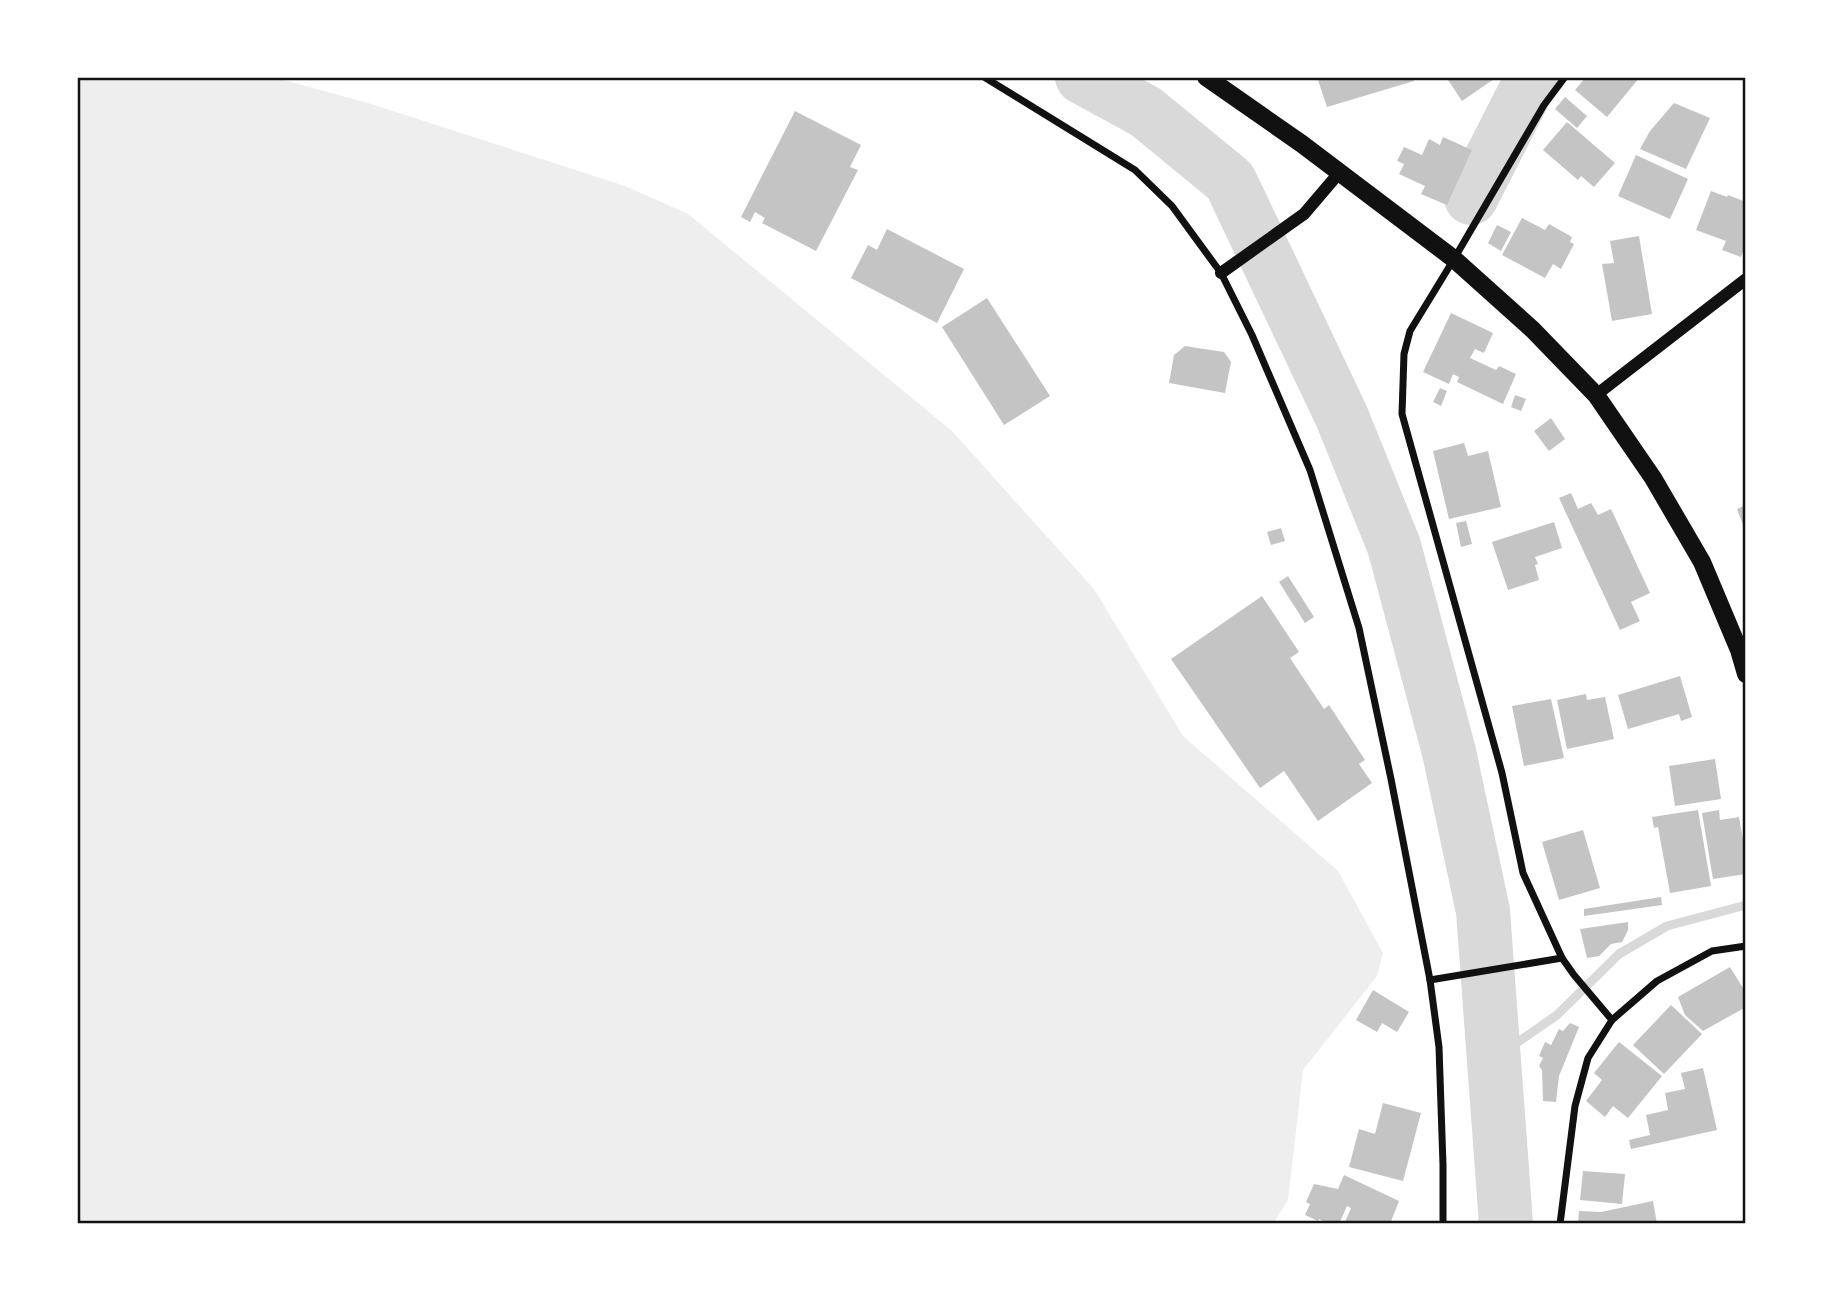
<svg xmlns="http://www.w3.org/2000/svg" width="1823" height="1301" font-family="Quicksand,sans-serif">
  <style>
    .green { fill: #eee }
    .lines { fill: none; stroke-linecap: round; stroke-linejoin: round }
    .stream { stroke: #d9d9d9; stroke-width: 9 }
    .river { stroke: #d9d9d9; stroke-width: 54 }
    .building { fill: #c4c4c4 }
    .minor { stroke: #111; stroke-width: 7 }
    .tertiary { stroke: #111; stroke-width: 12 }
    .primary { stroke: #111; stroke-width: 18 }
    .neatline { fill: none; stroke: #111; stroke-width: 2.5 }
  </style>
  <rect width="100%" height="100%" fill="#fff"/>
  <!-- green -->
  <path class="green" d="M77 77H273L368 103 625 186 688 214 952 431 1094 589 1183 736 1338 871 1383 953 1377 976 1303 1070 1288 1200 1273 1224H77Z"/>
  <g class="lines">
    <!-- stream -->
    <path class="stream" d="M1495 1058 1557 1015 1619 954 1667 926 1746 905"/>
    <!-- river -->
    <g class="river">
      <path d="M1082 77 1146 112 1230 181 1342 417 1394 546 1449 752 1483 911 1506 1224"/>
      <path d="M1471 198 1528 86 1535 77"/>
    </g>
  </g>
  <!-- building -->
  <g class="building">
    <path d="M1317 77H1413L1414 81 1327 107Z"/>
    <path d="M1446 77H1497L1462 101Z"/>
    <path d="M1586 77H1640L1607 117 1575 90Z"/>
    <path d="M1565 97 1587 116 1577 128 1555 109Z"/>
    <path d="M1674 103 1710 118 1686 169 1640 149 1650 131Z"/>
    <path d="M795 111 861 145 850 167 858 170 816 251 762 223 765 218 755 212 750 222 741 217Z"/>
    <path d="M1567 122 1615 163 1594 187 1581 176 1578 180 1543 150Z"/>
    <path d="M1443 137 1472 150 1447 205 1421 194 1425 186 1399 174 1404 164 1397 161 1404 147 1422 155 1429 139 1440 145Z"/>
    <path d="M1636 155 1688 179 1670 219 1618 196Z"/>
    <path d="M1711 191 1727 197 1728 195 1746 202V243L1741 257 1722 250 1726 241 1696 230Z"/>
    <path d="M1522 218 1545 230 1549 224 1572 237 1570 242 1574 244 1561 269 1553 264 1545 278 1502 255Z"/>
    <path d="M1497 225 1511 232 1501 251 1488 243Z"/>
    <path d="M887 229 964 269 937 323 851 278 868 245 877 250Z"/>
    <path d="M1639 236 1652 314 1612 321 1602 264 1614 263 1610 241Z"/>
    <path d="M987 298 1050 396 1004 425 942 327Z"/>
    <path d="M1451 313 1493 333 1484 353 1475 349 1470 358 1496 370 1499 366 1516 374 1503 404 1457 382 1459 377 1453 374 1449 384 1423 372Z"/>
    <path d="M1185 346 1224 352 1231 362 1225 393 1169 383 1174 355Z"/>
    <path d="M1440 388 1447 391 1441 406 1433 402Z"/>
    <path d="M1515 395 1526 399 1521 411 1511 407Z"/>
    <path d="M1551 418 1565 439 1549 451 1534 431Z"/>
    <path d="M1464 443 1468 456 1488 451 1501 507 1449 519 1433 451Z"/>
    <path d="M1571 493 1578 509 1591 503 1598 515 1611 509 1650 593 1631 602 1640 621 1620 630 1559 498Z"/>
    <path d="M1746 505V533L1737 509Z"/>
    <path d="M1466 521 1472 544 1461 547 1456 523Z"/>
    <path d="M1554 522 1562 548 1535 557 1538 564 1535 565 1539 580 1508 590 1492 542Z"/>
    <path d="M1281 528 1285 541 1271 545 1267 532Z"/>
    <path d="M1288 576 1314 617 1305 623 1279 582Z"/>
    <path d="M1262 596 1299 652 1290 658 1324 709 1329 705 1365 760 1359 764 1372 783 1318 821 1284 771 1260 788 1171 659Z"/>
    <path d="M1680 676 1692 717 1681 721 1679 714 1628 729 1618 695Z"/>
    <path d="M1586 694 1587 700 1605 697 1614 739 1567 749 1557 700Z"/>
    <path d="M1551 699 1564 758 1524 766 1512 706Z"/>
    <path d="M1715 759 1721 799 1675 806 1669 766Z"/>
    <path d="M1698 810 1711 886 1670 893 1658 827 1654 828 1652 817Z"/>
    <path d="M1719 810 1720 820 1739 817 1746 857V874L1713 879 1702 813Z"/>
    <path d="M1583 830 1600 888 1559 900 1542 842Z"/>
    <path d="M1661 897 1662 905 1584 916V909Z"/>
    <path d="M1628 922V930L1622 942 1611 944 1599 956 1587 958 1580 929Z"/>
    <path d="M1730 967 1746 993V1007L1703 1031 1685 1015 1678 997Z"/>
    <path d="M1373 990 1409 1012 1397 1032 1382 1023 1377 1032 1356 1020Z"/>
    <path d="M1671 1005 1702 1034 1664 1074 1633 1045Z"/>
    <path d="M1570 1023 1579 1027 1559 1076 1556 1102 1543 1101 1542 1070 1539 1066 1543 1058 1539 1056 1545 1042 1551 1045 1559 1029 1563 1031Z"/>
    <path d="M1619 1042 1662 1076 1628 1118 1613 1106 1605 1117 1586 1101 1602 1080 1594 1073Z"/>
    <path d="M1703 1068 1717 1130 1631 1149 1629 1140 1650 1135 1646 1115 1668 1110 1665 1093 1685 1089 1681 1073Z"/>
    <path d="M1383 1103 1421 1113 1403 1181 1349 1167 1359 1129 1375 1134Z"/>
    <path d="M1583 1171 1625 1174 1622 1204 1580 1200Z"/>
    <path d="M1344 1175 1399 1201 1390 1224H1344L1351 1208 1347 1206 1339 1224H1329L1319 1219 1318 1221 1305 1215 1310 1204 1306 1202 1314 1184 1338 1189Z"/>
    <path d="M1653 1201 1657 1224H1578L1579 1211 1601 1212Z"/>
  </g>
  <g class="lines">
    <!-- minor -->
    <g class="minor">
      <path d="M984 77 1135 170 1172 206 1221 273 1252 335 1310 470 1359 628 1391 779 1430 980 1439 1047 1443 1165V1224"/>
      <path d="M1430 980 1562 958"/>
      <path d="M1612 1020 1657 981 1712 951 1746 946"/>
      <path d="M1560 1224 1575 1106 1588 1058 1612 1020 1574 975 1562 958 1523 873 1502 773 1402 414 1404 354 1410 331 1454 259 1544 105 1565 77"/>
    </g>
    <!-- tertiary -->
    <g class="tertiary">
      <path d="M1221 273 1304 214 1339 173"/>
      <path d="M1596 395 1746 279"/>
    </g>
    <!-- primary -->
    <path class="primary" d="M1206 77 1302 144 1454 259 1533 330 1596 395 1653 478 1702 562 1739 650 1746 674"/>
  </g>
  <!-- border -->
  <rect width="1823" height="1301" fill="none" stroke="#ffffff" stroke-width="158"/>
  <rect x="79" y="79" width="1665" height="1143" class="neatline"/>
</svg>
